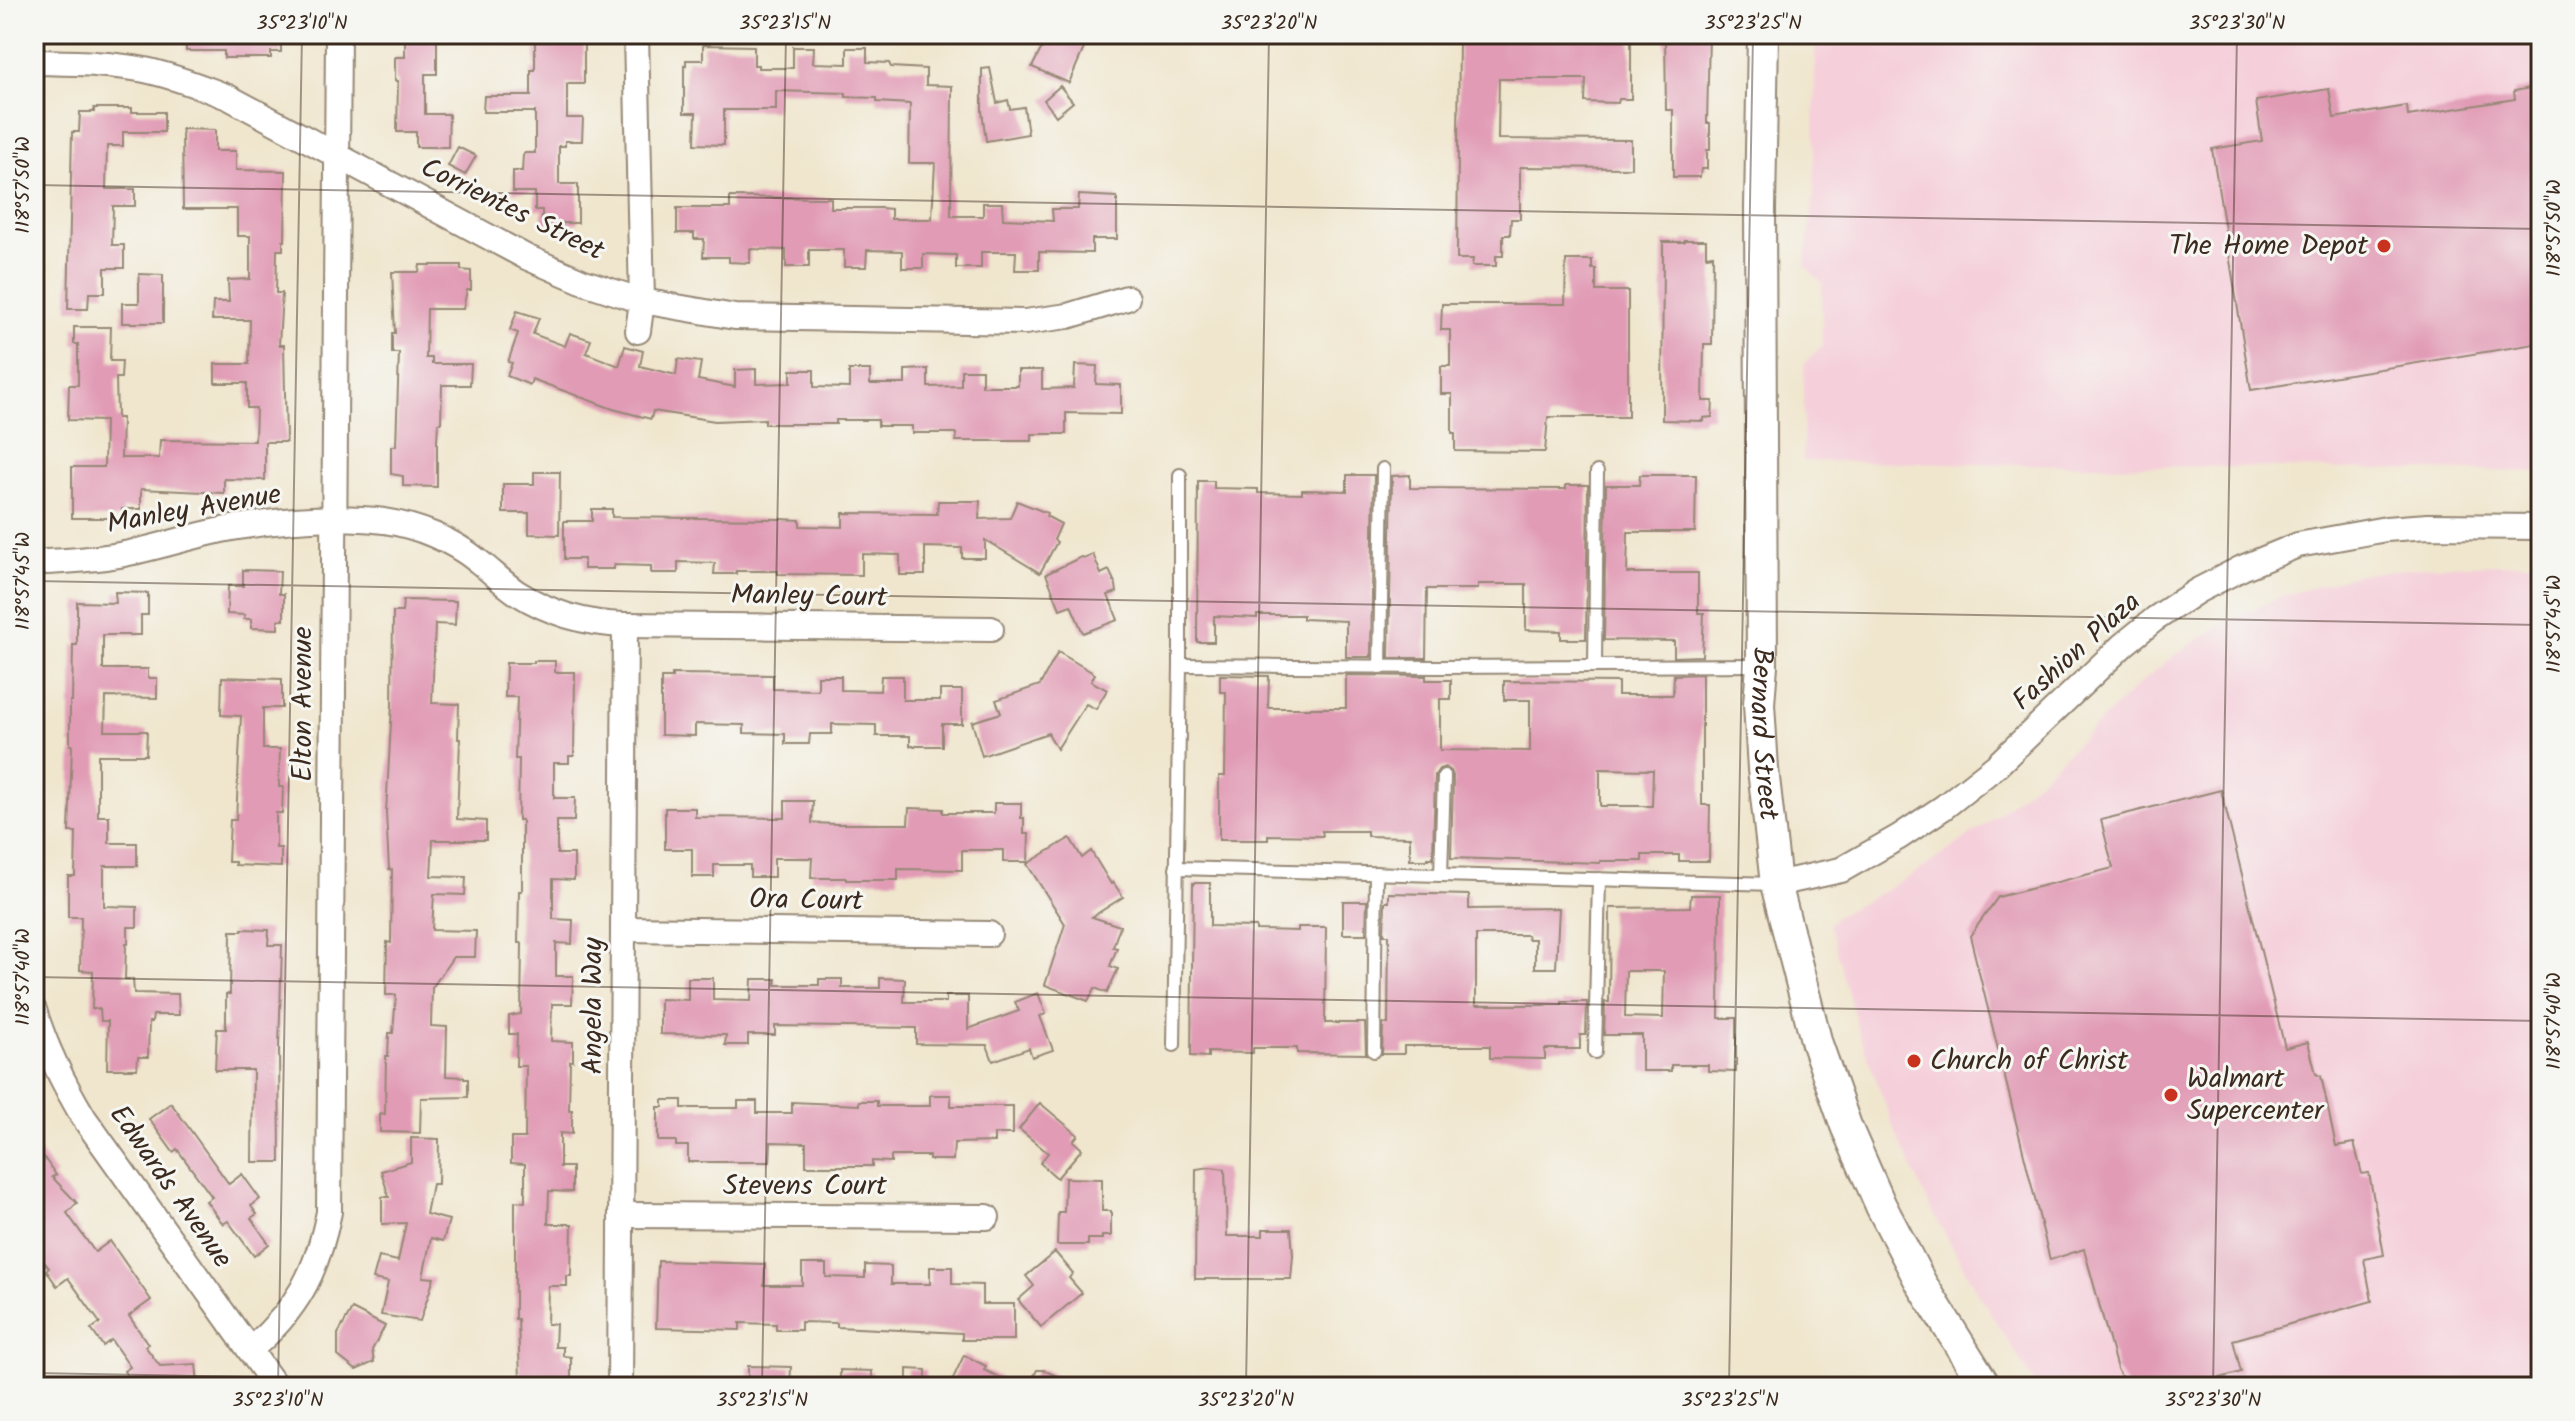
<svg xmlns="http://www.w3.org/2000/svg" width="2575" height="1421" font-family="Kalam,sans-serif">
  <style>
    .built { fill: #f5cfda }
    .building { fill: #e19bb5; fill-rule: evenodd }
    .lines { fill: none; stroke-linecap: round; stroke-linejoin: round }
    .service-casing { stroke: #968876; stroke-width: 16 }
    .minor-casing { stroke: #968876; stroke-width: 28 }
    .tertiary-casing { stroke: #968876; stroke-width: 34 }
    .service { stroke: #fff; stroke-width: 12 }
    .minor { stroke: #fff; stroke-width: 24 }
    .tertiary { stroke: #fff; stroke-width: 30 }
    .ticks { fill: none; stroke: #3b2a1e; stroke-width: 2; stroke-opacity: 0.45 }
    .poi-dot { fill: #c8321e; stroke: #f6f6f2; stroke-width: 3 }
    .labels { text-anchor: middle; dominant-baseline: central; stroke-width: 6; stroke-linejoin: round; paint-order: stroke }
    .street-label { font-size: 28px; fill: #3b2a1e; stroke: #f6f6f2 }
    .poi-label { font-size: 28px; fill: #3b2a1e; stroke: #f6f6f2; text-anchor: start }
    .neatline { fill: none; stroke: #3b2a1e; stroke-width: 3 }
    .ticks-label { font-size: 20px; text-anchor: middle; fill: #3b2a1e }
  </style>
  <rect width="100%" height="100%" fill="#f6f6f2"/>
  <filter id="ink" filterUnits="userSpaceOnUse"><feTurbulence type="fractalNoise" baseFrequency=".0125" numOctaves="2"/><feDisplacementMap in="SourceGraphic" scale="16" xChannelSelector="R" yChannelSelector="G"/><feConvolveMatrix kernelMatrix="1 2 1 2 8 2 1 2 1" color-interpolation-filters="sRGB"/></filter>
  <filter id="wash" filterUnits="userSpaceOnUse"><feTurbulence type="fractalNoise" baseFrequency=".006" numOctaves="4" result="noise"/><feDisplacementMap in="SourceGraphic" scale="32" xChannelSelector="R" yChannelSelector="G"/><feGaussianBlur stdDeviation="1.8" result="paint"/><feColorMatrix in="noise" values="0 0 0 0 0 0 0 0 0 0 0 0 0 0 0 0 0 1.4 0 .05"/><feComposite in="paint" operator="in"/></filter>
  <g filter="url(#wash)">
    <rect width="100%" height="100%" fill="#f0e6ce"/>
    <!-- built -->
    <g class="built">
      <path d="M1825 34H2541V472L1803 461 1804 364 1822 346V283L1805 266 1814 192 1815 48 1825 39Z"/>
      <path d="M2541 563V1387H2037L1981 1298 1930 1207 1895 1131 1859 1033 1829 924 1836 917 1916 873 1985 825 2040 779 2139 684 2176 654 2224 623 2282 596 2360 574 2432 566Z"/>
    </g>
    <g id="blocks">
      <!-- building -->
      <g class="building">
        <path d="M186 34H281V52H271V58H224V51H186Z"/>
        <path d="M405 34H437V74H425V114H449L448 147H416V132H397L398 81H395V57H405Z"/>
        <path d="M535 34H584V84H567V118H583L582 141H565V146H559V184H578V223H542V210H535V192H513V171H522L523 155 525 153H535V112H483L484 96H531V70H535Z"/>
        <path d="M1049 34 1084 48 1069 83 1032 67Z"/>
        <path d="M1459 34H1631V99H1619L1618 103 1585 102 1586 79H1499L1498 139 1631 140V168L1520 167V219H1511L1510 235H1503V256H1496V266H1472L1473 259H1457Z"/>
        <path d="M1665 34H1709L1707 123H1710V150H1707V169H1701L1700 177H1673V110H1666Z"/>
        <path d="M703 45 754 46V65H758V68H793V47H814L813 63 847 64V48H867V62L889 63 891 67 926 69V85L952 86 951 216H983V203H1002L1003 219 1053 221 1052 209H1078L1079 195 1117 197V239H1092V253L1039 252V270H1015L1016 252H981V268H956V255L923 254V268H902V251L867 250 866 267H844V250H809V267H786V250L750 249V263L729 262V257H703L704 239H694V233H677V208H730V197L831 198V208H880L891 209V219H932L935 163H909L910 104 877 102V98L846 97V93L776 91V110H724V145L695 144 696 113H684V65L686 66V60H703Z"/>
        <path d="M990 68 997 103 1008 100 1010 109 1024 107 1028 134 986 141 982 111V69Z"/>
        <path d="M1060 86 1073 102 1056 116 1044 100Z"/>
        <path d="M2541 86V343L2251 390 2212 149 2262 141 2256 101 2329 89 2334 118 2407 106 2408 116 2515 99 2514 91Z"/>
        <path d="M94 108H132V112H164V132H123V146H107L106 189H135V206H113L112 245H124V268H105V293H89L88 309H68L72 132H79L80 112H94Z"/>
        <path d="M182 129 215 130V151H236V170L286 171 285 241H283V250H277L276 293H282L279 345H284L286 442H265V480L224 479V493L141 489V509H122V518H72V467H104L105 421 68 420 69 385H78V344H74V327H111L110 361H122L121 378H116L117 418H122L121 458H159L160 440 255 441 256 408H247V383H215V364H249L250 320H212L213 302H229L228 280 250 279V236H237V209H183Z"/>
        <path d="M458 147 476 156 465 175 448 166Z"/>
        <path d="M1684 240H1706V256L1713 255 1712 344H1704L1703 401H1713L1712 417 1703 418V421L1662 420 1663 242H1684Z"/>
        <path d="M1566 260H1592V269H1596V291H1628V417H1548L1545 452 1455 451V433H1452V394H1441V366H1450V330H1441L1442 304H1565Z"/>
        <path d="M420 265H461V270L471 271V290H467L463 309H427L426 358H432V364H471L470 385H442L441 423H438L437 441V487L403 486V476L391 474V446H396L399 353H392V333H395L392 272H419Z"/>
        <path d="M139 274 163 275V323H122V303H139Z"/>
        <path d="M517 311 539 318 533 334 565 346 570 333 591 340 586 353 619 366 625 346 643 351 640 366 676 375 678 359 701 362 698 380 735 387V370L756 369V384L791 383V370H814V387L849 388V370H870V384H905V370L928 369V387L961 386V370H982V386H1018V370H1042V389L1074 388 1075 365 1097 366 1096 384 1121 385V414L1066 413V434H1032V441H956V433H912V426H878V420H836V424H765V419L715 421 653 411 651 419 613 409 532 379 530 385 507 376 512 363 508 362 518 333 510 330Z"/>
        <path d="M534 472H560L559 535 529 534V513H503V484H534Z"/>
        <path d="M1347 475H1374L1371 657H1346V621L1303 619V615H1257V618L1214 616V642H1197L1198 481H1214V488L1258 489V493L1302 494V490L1347 491Z"/>
        <path d="M1410 475V488L1566 489V485H1588L1586 639H1561V631L1526 630V584H1478V589H1427L1426 658H1389L1392 476Z"/>
        <path d="M1640 475H1696L1695 532H1628L1627 573H1698V613H1704L1702 656 1674 657V641L1604 640 1606 485H1639Z"/>
        <path d="M938 501H980L979 519 1010 518 1017 501 1047 513 1046 516 1061 524 1054 540 1057 542 1040 573 985 540V558H962V548L925 547V575H900V555L862 554V575L778 574V571H736V574H714L715 563 678 562V573H651V566L614 565V569H584V559H564V521H592V509H612V517L781 519 800 520V526L843 527V513L937 514Z"/>
        <path d="M1093 554 1101 574 1109 570 1116 585 1117 592 1108 595 1118 620 1083 633 1071 605 1060 609 1046 574 1081 557 1086 558Z"/>
        <path d="M243 570 280 571 279 594H284V620H278V629L251 628V619H244L245 615 227 614 228 586H243Z"/>
        <path d="M115 592 148 593V615H141V635H103V669H148V678H157V698L106 697 105 731H147L146 755H98V816H109V843H137V866H104V906L137 907V927H128V944H126L125 979H133L134 993 178 994 179 1015H153L152 1022H149L148 1057H138L137 1069H107L108 1021H101L100 1009H92L93 971 80 970 81 917H68V876H75L76 832H69L72 745H70V701H72L73 645H77V602L116 603Z"/>
        <path d="M403 600 456 601 455 625 435 624 432 703 459 704 458 739H460L457 819 486 821V840H433L431 876 466 877 465 895 434 894 432 930 476 931 475 957H453L432 988 431 1026 447 1027 446 1076 464 1077V1079H468V1097L421 1098 420 1133 380 1132V1113L385 1114 386 1056H388L389 1033H393L396 995H386L387 942 391 943 392 870 389 869 386 813 392 705 393 612H402Z"/>
        <path d="M1058 652 1095 674 1091 681 1107 690 1096 709 1086 704 1057 749 1048 733 982 756 972 722 1001 713 996 700 1040 685Z"/>
        <path d="M534 661H555V672H575L574 756H569V763H554V798H575L574 821H557V854H574V880L553 879V919L573 920 572 944 556 943V976H573L572 1004H552L551 1041 573 1042V1061H570L569 1110H572V1134L560 1133V1167H572V1192L549 1191 548 1224H572L571 1276H567V1286H548L547 1324H556L555 1347H563V1356L571 1357V1381H567V1387H543V1380H520L518 1319H515V1201L525 1202V1164L511 1163V1138H525L526 1066H516L517 1034H509V1016L521 1014 522 943H518L519 891H522V820H518L519 759H515L517 697H505L506 663H534Z"/>
        <path d="M672 674 773 675V689L818 690V676H841V690L880 691 881 676H903V700H940V690H962V724H942V746H910V736H876V725L832 724V734H810L809 744H785V734L744 733V725L695 724V736L661 735V678H672Z"/>
        <path d="M1702 674V805H1710L1709 861H1679V855H1642V861H1600V863L1451 858 1453 776 1451 771 1445 767 1439 769 1435 775 1433 858H1428V860H1410V837L1367 836V831H1322L1323 836 1268 835V840H1219V776H1225L1226 692H1220V675L1269 676 1268 708H1346V675L1426 676V680H1451V699H1440V750L1530 751V700H1504V681L1618 682V695H1673L1674 675ZM1600 769 1653 770 1652 806H1600Z"/>
        <path d="M222 677 282 679V708H263V749H280L279 787H283L282 813H276V848H281V867L235 865V862H228L230 820H236L241 716 221 715Z"/>
        <path d="M2221 790 2285 1048 2308 1042 2316 1074 2321 1076 2336 1146 2354 1143 2362 1174 2369 1173 2384 1255 2364 1259 2372 1301 2233 1340 2241 1372 2190 1387H2127L2117 1369 2084 1249 2050 1260 1970 936 1998 897 2113 868 2101 820Z"/>
        <path d="M785 801H813L812 823 836 824H908L909 808 943 809V813H994V803H1021V818H1024V834H1029L1028 862H1003V850H962V870L898 869V880H846V878H811L812 858H774V877H750V865H714V877H692V849H665V808H695V817L785 818Z"/>
        <path d="M1070 838 1082 858 1091 851 1111 884 1113 882 1123 897 1092 917 1120 926 1113 947 1117 948 1110 966 1118 969 1107 993 1095 988 1088 1001 1045 985 1065 924 1027 864Z"/>
        <path d="M1193 883H1210V926L1256 927V930L1298 931V927H1326L1325 1023H1365L1366 1054 1297 1053V1048H1253V1053L1208 1052V1057L1191 1056Z"/>
        <path d="M1389 893 1469 895V909L1559 908 1556 968H1535V939H1528L1527 935H1476V1005H1562V1002H1587L1586 1035H1580V1049H1545V1059L1490 1058V1046H1404V1054H1382L1383 1024H1388L1389 935H1384L1385 902H1389Z"/>
        <path d="M1691 895H1720L1719 1018H1736V1072L1708 1071V1065H1671V1071H1642V1035H1604L1605 1002H1609L1610 908 1690 907ZM1626 971H1664L1663 1018 1625 1017Z"/>
        <path d="M1343 901H1367L1366 934H1343Z"/>
        <path d="M242 929 269 930 268 945H282L279 1048 280 1162H252L253 1070H215L217 1029H226V994H230L231 931H242Z"/>
        <path d="M688 978H713V1000L751 1001 752 979H776V985H819V979H842V988H880V978L905 979 904 1002H946V996H968V1029L1019 1011 1015 1002 1038 993 1046 1014 1040 1016 1053 1050 1032 1057 1029 1048 993 1061 987 1045 916 1044V1028L775 1026V1035H748V1045H725L726 1035 660 1034V999L688 1000Z"/>
        <path d="M930 1095H951V1106H1013V1134H994V1142L954 1143 953 1160H929V1156H891V1162L872 1161V1166H806V1143L771 1142 770 1162H688V1146H676V1141H658V1107H663V1100H682V1108H738V1101H757V1113H792V1102L859 1105V1101H877V1106H930Z"/>
        <path d="M171 1103 229 1184 242 1174 260 1199 251 1206 257 1214 251 1218 269 1244 254 1256 228 1221 223 1224 206 1201 212 1197 177 1149 173 1152 149 1119Z"/>
        <path d="M1040 1103 1078 1135 1073 1141 1082 1149 1057 1178 1040 1163 1048 1153 1019 1129Z"/>
        <path d="M411 1138 439 1139 438 1184H432L426 1214 449 1220 443 1241 431 1238 423 1277 434 1278 420 1321 381 1315 388 1282 373 1279 379 1257 398 1261 406 1223 382 1224V1197H389L381 1171 411 1162Z"/>
        <path d="M34 1143 56 1175 52 1177 77 1203 67 1213 95 1252 110 1241 151 1300 129 1316 148 1344 145 1346 160 1366 196 1364 198 1383 136 1387 124 1371 130 1367 111 1340 103 1346 91 1329 100 1323 68 1278 57 1286 46 1270 49 1268 34 1248Z"/>
        <path d="M1210 1167 1225 1169 1227 1236H1263V1229H1291L1293 1255 1291 1279H1195L1196 1169Z"/>
        <path d="M1065 1178 1102 1179V1211H1111V1236H1102V1239H1088V1245H1057L1058 1212H1064Z"/>
        <path d="M1055 1252 1073 1273 1069 1278 1082 1293 1041 1327 1018 1300 1034 1286 1026 1276Z"/>
        <path d="M658 1261 765 1264 764 1285H802V1264H826V1277L865 1278V1265L891 1266V1284H930V1267H952V1284L982 1285V1304H1014V1340H962V1333L837 1327V1323L801 1322V1330H776V1324L740 1323V1330L656 1328Z"/>
        <path d="M352 1309 385 1326 372 1350 374 1362 356 1370 338 1356V1334Z"/>
        <path d="M964 1355 986 1366 984 1370 1020 1387H949Z"/>
        <path d="M748 1366 791 1367 790 1387H748Z"/>
        <path d="M907 1369 926 1370V1387H907Z"/>
        <path d="M840 1370 872 1371V1387H840Z"/>
        <path d="M1037 1370H1044L1078 1387H1028Z"/>
      </g>
    </g>
  </g>
  <g filter="url(#ink)">
    <use href="#blocks" fill-opacity="0" stroke="#968876" stroke-width="2"/>
    <g class="lines">
      <!-- service casing -->
      <g class="service-casing">
        <g id="service">
          <path d="M1180 665 1437 667 1762 665"/>
          <path d="M1595 666 1597 472"/>
          <path d="M1380 667 1383 469"/>
          <path d="M1176 868 1776 884"/>
          <path d="M1441 875 1444 776"/>
          <path d="M1174 1045 1180 665V475"/>
          <path d="M1374 1051 1376 873"/>
          <path d="M1595 1052 1599 879"/>
        </g>
      </g>
      <!-- minor casing -->
      <g class="minor-casing">
        <g id="minor">
          <path d="M636 34 642 301 638 331"/>
          <path d="M34 62C71 63 109 63 145 70 174 76 201 87 228 97L526 257 584 282 642 301 735 317 1025 322 1068 316 1127 298"/>
          <path d="M34 563C62 561 91 560 119 555 157 548 194 535 232 528 280 520 335 515 384 521 418 526 452 540 478 561 491 571 503 583 516 592 549 613 586 624 625 625L991 629"/>
          <path d="M1776 884 1841 870 1899 837 1944 807 1996 766 2123 645 2155 619 2197 591 2242 568 2298 545 2386 529 2428 526 2541 527"/>
          <path d="M623 929 989 934"/>
          <path d="M34 1010C46 1049 63 1083 84 1118L276 1387"/>
          <path d="M621 1215 987 1217"/>
          <path d="M250 1350C297 1310 317 1273 329 1212L338 34"/>
          <path d="M620 1387 625 625"/>
        </g>
      </g>
      <!-- tertiary casing -->
      <g class="tertiary-casing">
        <g id="tertiary">
          <path id="s1" d="M1763 34 1760 208 1762 665 1759 704 1763 769 1776 884 1817 1044 1846 1126 1881 1206 1921 1283 1986 1387"/>
        </g>
      </g>
      <!-- service -->
      <use href="#service" class="service"/>
      <!-- minor -->
      <use href="#minor" class="minor"/>
      <!-- tertiary -->
      <use href="#tertiary" class="tertiary"/>
    </g>
  </g>
  <!-- ticks -->
  <path class="ticks" d="M34 185 2541 229M34 581 2541 625M34 977 2541 1021M34 1373 827 1387M278 1387 302 34M762 1387 786 34M1246 1387 1269 34M1729 1387 1753 34M2213 1387 2237 34"/>
  <!-- markers -->
  <g class="poi-dot">
    <circle cx="2384" cy="246" r="8"/>
    <circle cx="1914" cy="1061" r="8"/>
    <circle cx="2171" cy="1095" r="8"/>
  </g>
  <g class="labels">
    <!-- street labels -->
    <g class="street-label">
      <text transform="translate(512 210) rotate(26)">Corrientes Street</text>
      <text transform="translate(194 510) rotate(-10)">Manley Avenue</text>
      <text transform="translate(809 597) rotate(1)">Manley Court</text>
      <text transform="translate(2077 652) rotate(-42)">Fashion Plaza</text>
      <text transform="translate(303 704) rotate(-90)">Elton Avenue</text>
      <text stroke="none"><textPath href="#s1" startOffset="700">Bernard Street</textPath></text>
      <text transform="translate(806 901) rotate(1)">Ora Court</text>
      <text transform="translate(593 1006) rotate(-90)">Angela Way</text>
      <text x="805" y="1186">Stevens Court</text>
      <text transform="translate(170 1187) rotate(55)">Edwards Avenue</text>
    </g>
    <!-- poi labels -->
    <g class="poi-label">
      <text x="2368" y="246" text-anchor="end">The Home Depot</text>
      <text x="1930" y="1061">Church of Christ</text>
      <text x="2187" y="1079">Walmart<tspan x="2187" dy="32">Supercenter</tspan></text>
    </g>
  </g>
  <!-- margin -->
  <rect width="2575" height="1421" fill="none" stroke="#f6f6f2" stroke-width="88"/>
  <rect x="44" y="44" width="2487" height="1333" class="neatline"/>
  <g class="ticks-label">
    <text x="302" y="29">35°23'10"N</text>
    <text x="785" y="29">35°23'15"N</text>
    <text x="1269" y="29">35°23'20"N</text>
    <text x="1753" y="29">35°23'25"N</text>
    <text x="2237" y="29">35°23'30"N</text>
    <text transform="translate(22 185) rotate(-90)" y="7">118°57'50"W</text>
    <text transform="translate(2553 228) rotate(-90)" y="7">118°57'50"W</text>
    <text transform="translate(22 581) rotate(-90)" y="7">118°57'45"W</text>
    <text transform="translate(2553 624) rotate(-90)" y="7">118°57'45"W</text>
    <text transform="translate(22 977) rotate(-90)" y="7">118°57'40"W</text>
    <text transform="translate(2553 1021) rotate(-90)" y="7">118°57'40"W</text>
    <text x="278" y="1406">35°23'10"N</text>
    <text x="762" y="1406">35°23'15"N</text>
    <text x="1246" y="1406">35°23'20"N</text>
    <text x="1730" y="1406">35°23'25"N</text>
    <text x="2213" y="1406">35°23'30"N</text>
  </g>
</svg>
